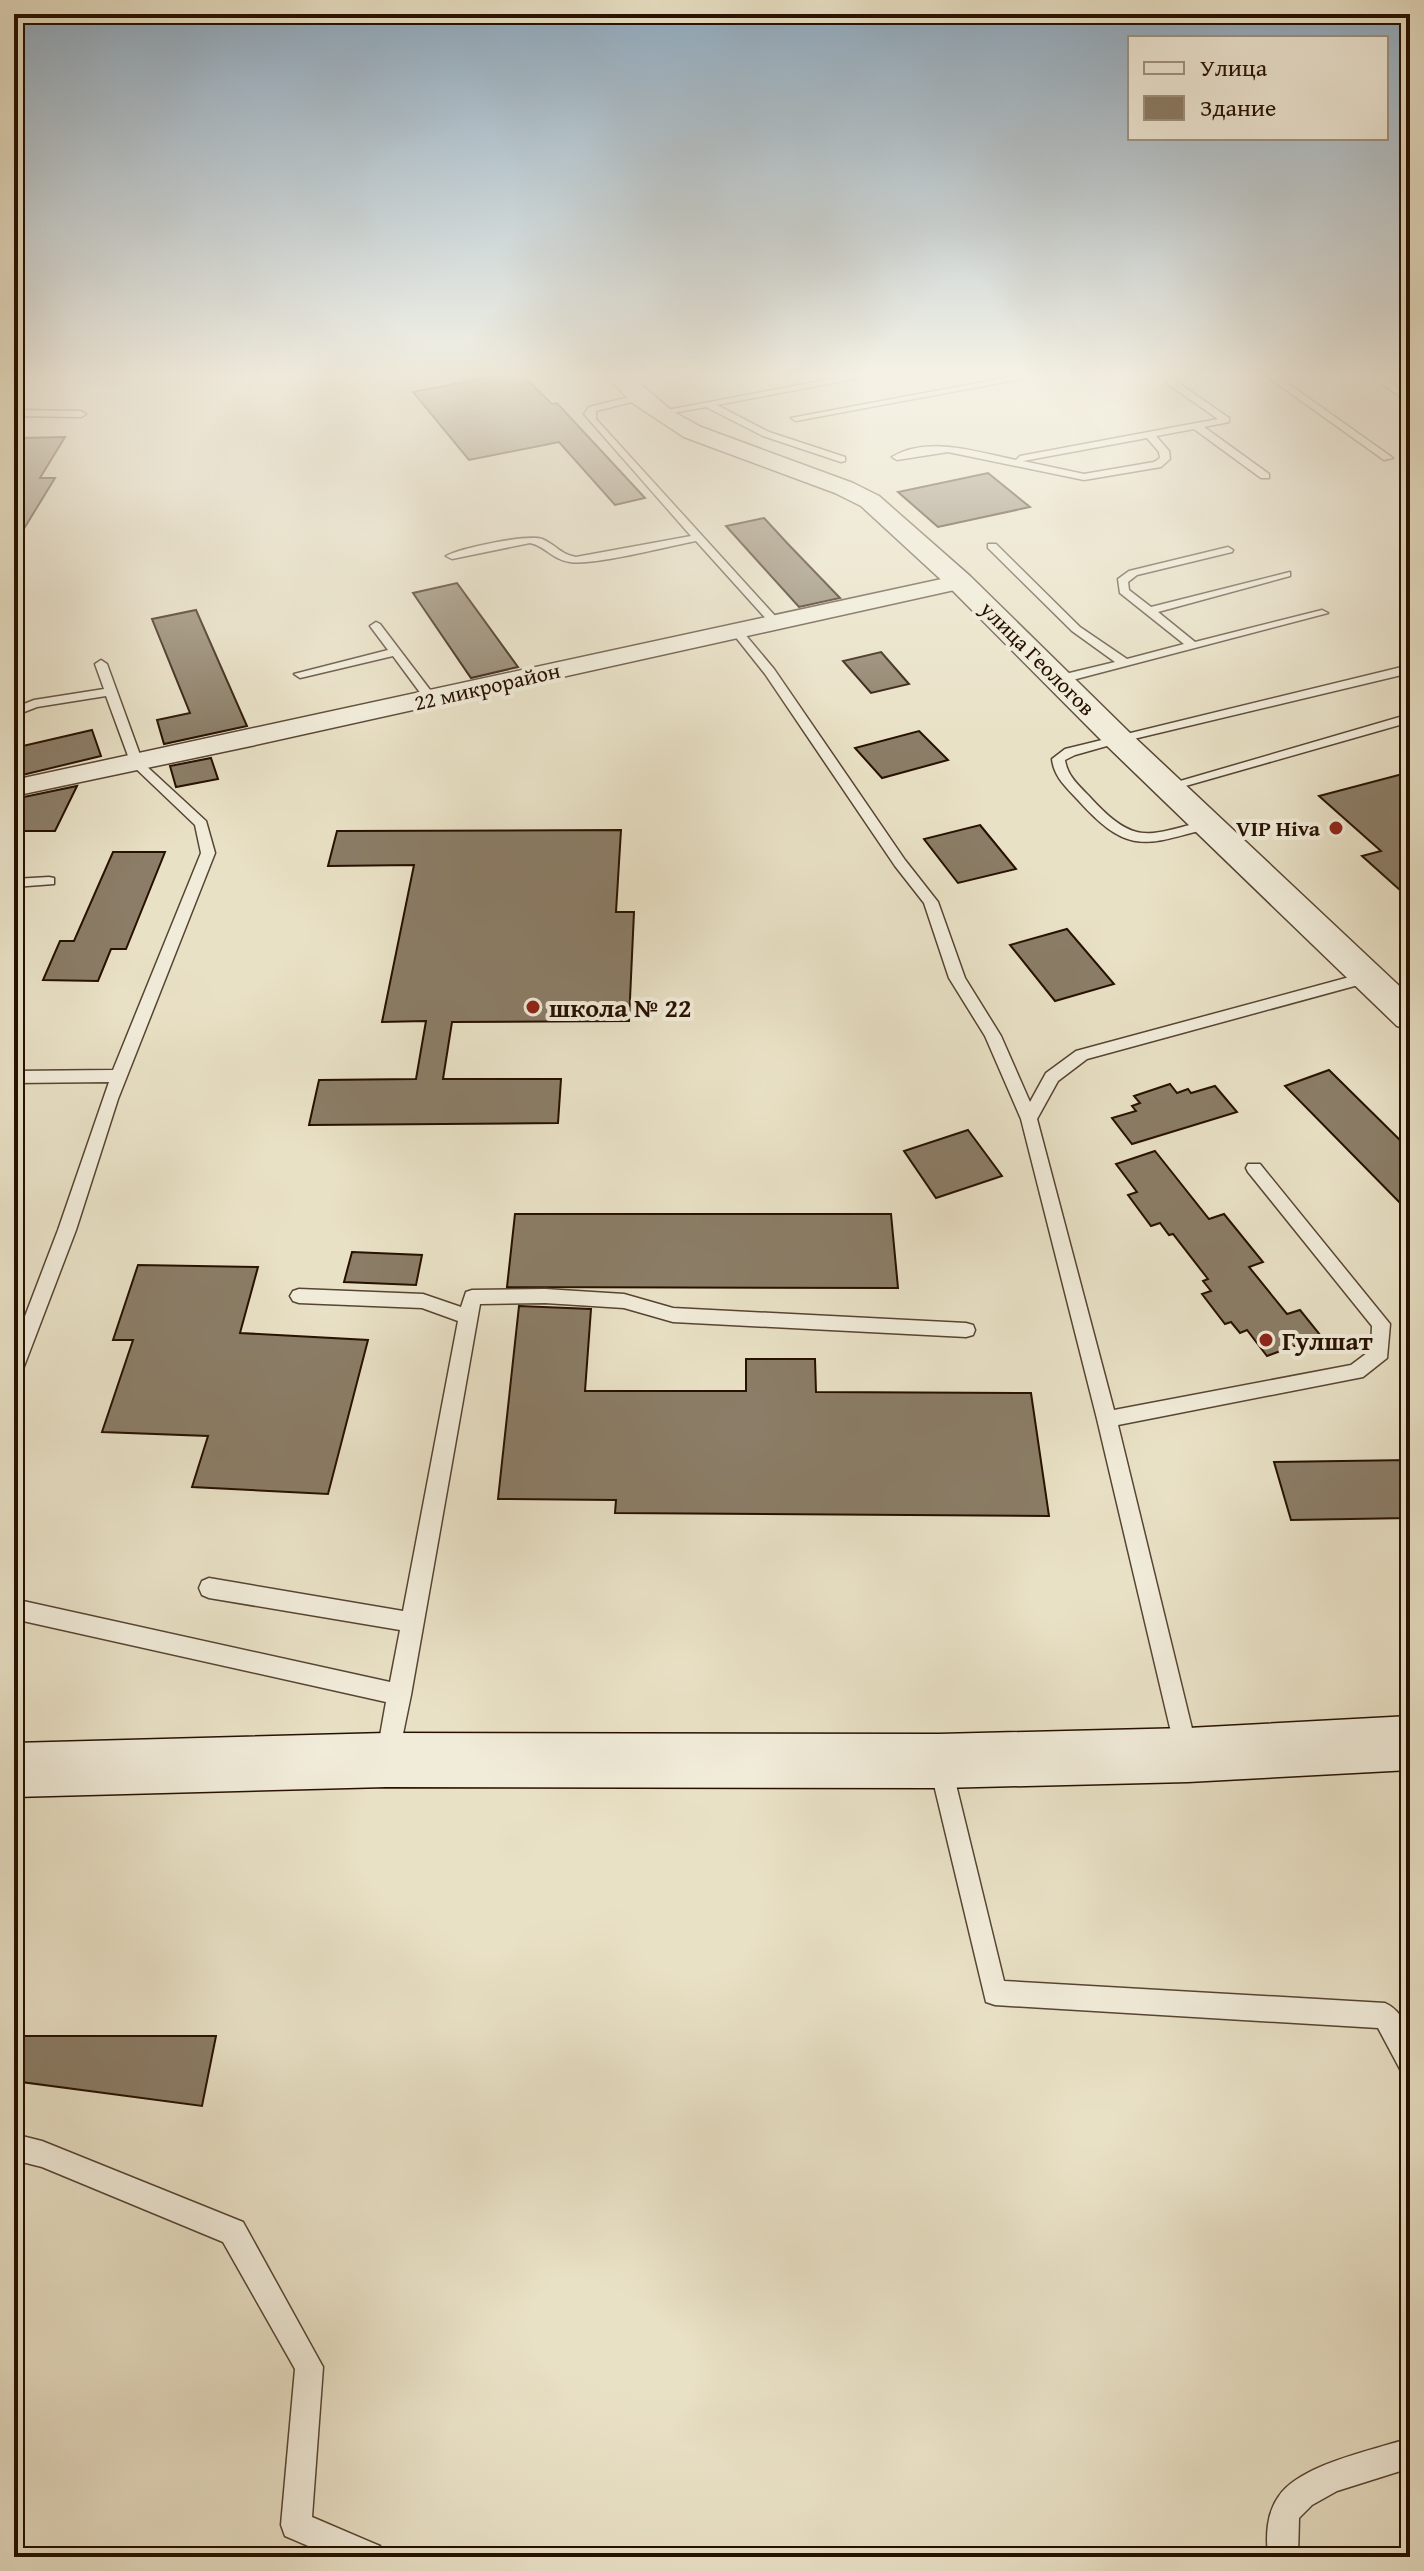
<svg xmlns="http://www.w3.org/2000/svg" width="1424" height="2571" font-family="'Gentium Book Plus',serif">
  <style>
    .building { fill: #8b7d67; stroke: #261000; stroke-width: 2 }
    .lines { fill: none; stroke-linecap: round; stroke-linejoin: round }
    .service-casing { stroke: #574432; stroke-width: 3 }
    .minor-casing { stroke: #574432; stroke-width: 3 }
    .tertiary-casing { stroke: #574432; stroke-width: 3 }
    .secondary-casing { stroke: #261000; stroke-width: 3 }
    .service { fill: #f1ecda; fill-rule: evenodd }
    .minor { fill: #f1ecda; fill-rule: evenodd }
    .tertiary { fill: #f1ecda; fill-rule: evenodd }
    .secondary { fill: #f1ecda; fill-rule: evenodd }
    .poi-dot { fill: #8f2418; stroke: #f1ecda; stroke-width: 3 }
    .labels { text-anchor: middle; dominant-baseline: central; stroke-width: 8; stroke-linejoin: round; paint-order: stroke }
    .far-street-label { font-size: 22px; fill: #261000; stroke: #f1ecda }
    .far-poi-label { font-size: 22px; font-weight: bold; fill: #261000; stroke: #f1ecda; text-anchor: end }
    .poi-label { font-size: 26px; font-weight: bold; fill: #261000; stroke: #f1ecda; text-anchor: start }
  </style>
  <rect width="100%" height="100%" fill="#e9e1c6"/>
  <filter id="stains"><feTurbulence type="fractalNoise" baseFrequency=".0025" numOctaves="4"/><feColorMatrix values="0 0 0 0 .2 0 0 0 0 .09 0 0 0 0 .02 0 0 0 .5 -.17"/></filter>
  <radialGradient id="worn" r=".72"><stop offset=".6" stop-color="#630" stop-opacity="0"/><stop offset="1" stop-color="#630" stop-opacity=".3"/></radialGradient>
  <!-- building -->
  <g class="building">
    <path d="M503 375H522L552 404 557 403 645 498 615 505 559 442 469 460 413 392Z"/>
    <path d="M65 437 40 478H55L14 545V449L21 438Z"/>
    <path d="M988 473 1030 507 938 527 898 492Z"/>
    <path d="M764 518 788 544 840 598 799 607 726 526Z"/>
    <path d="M457 583 518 667 471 678 413 593Z"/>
    <path d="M196 610 247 726 164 744 157 720 190 713 152 619Z"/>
    <path d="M881 652 909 684 871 693 843 661Z"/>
    <path d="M92 730 101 756 14 777V748Z"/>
    <path d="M919 731 948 760 882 778 855 748Z"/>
    <path d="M211 758 218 779 176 787 170 766Z"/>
    <path d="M1410 772V899L1362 856 1381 851 1319 796Z"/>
    <path d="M77 786 55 831H14V799Z"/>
    <path d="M980 825 1016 869 958 883 924 839Z"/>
    <path d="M621 830 616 912H634L629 1021 452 1022 443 1079H561L558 1123 309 1125 319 1080 416 1079 426 1021 382 1022 414 865 328 866 337 831Z"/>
    <path d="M113 852H165L126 949H111L98 981 43 980 60 941H74Z"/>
    <path d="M1067 929 1114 984 1055 1001 1010 945Z"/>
    <path d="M1329 1070 1410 1150V1213L1285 1086Z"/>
    <path d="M1170 1084 1177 1093 1188 1089 1191 1093 1215 1086 1237 1112 1132 1144 1112 1118 1136 1111 1132 1106 1140 1103 1134 1096Z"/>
    <path d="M968 1130 1002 1176 936 1198 904 1151Z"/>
    <path d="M1155 1151 1209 1219 1224 1214 1263 1262 1249 1267 1287 1314 1300 1310 1321 1336 1267 1356 1247 1330 1240 1333 1231 1322 1225 1324 1202 1294 1211 1291 1203 1281 1208 1279 1173 1234 1169 1235 1160 1223 1151 1226 1128 1195 1137 1192 1116 1164Z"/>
    <path d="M515 1214H891L898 1288 507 1287Z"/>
    <path d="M352 1252 422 1255 416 1285 344 1282Z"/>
    <path d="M138 1265 258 1267 240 1333 368 1340 328 1494 192 1487 208 1436 102 1432 133 1340H113Z"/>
    <path d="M519 1306 591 1309 585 1391H746V1359H815L816 1392 1031 1393 1049 1516 615 1513 616 1500 498 1499Z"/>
    <path d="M1410 1460V1518L1291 1520 1274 1462Z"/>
    <path d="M14 2036H216L202 2106 14 2081Z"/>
  </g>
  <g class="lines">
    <!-- service casing -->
    <g class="service-casing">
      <g id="service">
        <path d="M853 375H875L717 405 769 432 845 457V461L841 462 763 436 706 407 656 416 651 413Z"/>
        <path d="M1020 375H1042L796 421 791 418Z"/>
        <path d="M1163 375H1172L1176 381 1229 418V422L1204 427 1269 474V478H1261L1194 429 1156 436 1169 451 1170 459 1161 467 1084 480 948 452 897 460 892 457C928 435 977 452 1016 460L1020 456 1218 419 1169 385ZM1147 438 1159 452 1160 458 1154 462 1084 474 1023 461Z"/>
        <path d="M1265 375H1276L1393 458 1384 460Z"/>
        <path d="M1369 375H1380L1410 396V403Z"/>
        <path d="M637 395 640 396V400L596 411V419L777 618V622H769L696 541C669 546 592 566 570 562 553 560 545 546 530 543L452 559 446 556C460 548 527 534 542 539 555 544 561 555 576 557L691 536 584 414 589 407Z"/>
        <path d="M14 410 81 411 86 414 81 417 14 416Z"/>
        <path d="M988 544H996L1080 627 1127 659 1184 644 1120 593 1118 579 1129 571 1228 547 1233 550 1232 552 1137 575 1128 582 1129 590 1151 607 1290 572V576L1158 612 1195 642 1322 610 1328 613 1061 683 1055 679 1057 676 1115 662 1072 631 988 548Z"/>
        <path d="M376 622 380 624 437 699 435 702H427L393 656 300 678 294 674 388 650 370 626Z"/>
        <path d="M730 626H738L774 669 905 860 938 902 965 978 1001 1036 1030 1102 1046 1073 1076 1051 1368 972 1376 977 1373 981 1087 1059 1058 1081 1037 1119 1114 1410 1351 1365 1371 1350 1372 1326 1248 1172 1246 1168 1248 1164H1260L1390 1324 1387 1358 1363 1377 1118 1425 1197 1749 1194 1757 1186 1760 1178 1757 1175 1749 1097 1419 1021 1119 985 1036 949 978 924 903 895 866 765 674 730 630Z"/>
        <path d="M101 660 107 664 143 763 206 821 215 853 118 1099 76 1230 23 1369 21 1374 14 1377V1345L58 1230 109 1082 14 1083V1071L113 1070 201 853 195 825 131 764 106 696 37 707 14 716V708L34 700 104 689 95 664Z"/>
        <path d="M1410 665V673L1121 742 1075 755 1065 760C1067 775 1078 785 1088 795 1136 848 1147 835 1209 820L1216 824 1214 827C1147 844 1130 858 1078 800 1066 787 1054 777 1052 759L1065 749Z"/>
        <path d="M1410 714V722L1175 789 1170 790 1163 786Z"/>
        <path d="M49 877 54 878V884L14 887V879Z"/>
        <path d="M299 1289 423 1294 461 1307 466 1292 472 1290 545 1289 624 1294 673 1308 966 1323 973 1325 975 1330 973 1335 966 1337 673 1322 624 1308 545 1303 480 1304 411 1695 398 1758 395 1766 387 1769 379 1766 376 1758 386 1702 14 1619V1599L390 1682 400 1630 209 1598 202 1595 199 1588 202 1581 209 1578 403 1611 458 1321 422 1308 299 1303 293 1301 290 1296 293 1291Z"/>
        <path d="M940 1753 948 1756 951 1764 1004 1981 1385 2003C1412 2015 1410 2050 1410 2075L1401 2071 1378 2028 995 2005 986 2002 929 1764 932 1756Z"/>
        <path d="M14 2134 42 2141 243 2222 323 2367 312 2517 380 2546 384 2557H334L285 2536 281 2525 295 2369 223 2242 42 2167 14 2160Z"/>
        <path d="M1410 2438V2468L1337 2491 1312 2505 1299 2518 1298 2557H1268C1266 2536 1266 2514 1279 2496 1301 2464 1374 2450 1410 2438Z"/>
      </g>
    </g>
    <!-- minor casing -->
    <g class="minor-casing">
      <path id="minor" d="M960 575 971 582 968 587 251 746 14 796V780Z"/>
    </g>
    <!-- tertiary casing -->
    <g class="tertiary-casing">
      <path id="tertiary" d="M606 375H630L672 411 701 427 853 483 879 496 970 576 1129 732 1410 996V1030L1397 1026 1107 746 950 588 861 506 835 493 684 437 631 402Z"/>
    </g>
    <!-- secondary casing -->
    <g class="secondary-casing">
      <path id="secondary" d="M1410 1716V1770L1188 1782 939 1788 386 1787 14 1797V1743L386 1733 939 1734 1188 1728Z"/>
    </g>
    <!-- service -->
    <use href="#service" class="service"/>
    <!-- minor -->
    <use href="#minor" class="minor"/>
    <!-- tertiary -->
    <use href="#tertiary" class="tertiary"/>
    <!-- secondary -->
    <use href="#secondary" class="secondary"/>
  </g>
  <!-- sky -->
  <linearGradient id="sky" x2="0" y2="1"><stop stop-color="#8eaac0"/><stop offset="0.51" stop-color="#f5f2e5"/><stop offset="1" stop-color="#f5f2e5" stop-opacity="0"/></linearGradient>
  <rect width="1424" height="735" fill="url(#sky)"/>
  <!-- markers -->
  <g class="poi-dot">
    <circle cx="1336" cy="828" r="8"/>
    <circle cx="533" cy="1007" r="8"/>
    <circle cx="1266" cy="1340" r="8"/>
  </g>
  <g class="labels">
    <!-- far-street labels -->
    <g class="far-street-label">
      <text transform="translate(1038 658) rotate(45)">улица Геологов</text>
      <text transform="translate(487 686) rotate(-13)">22 микрорайон</text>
    </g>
    <!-- far-poi labels -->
    <g class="far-poi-label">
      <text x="1320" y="828">VIP Hiva</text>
    </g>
    <!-- poi labels -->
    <g class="poi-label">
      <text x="549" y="1007">школа № 22</text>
      <text x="1282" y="1340">Гулшат</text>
    </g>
  </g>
  <!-- margin -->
  <rect width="1424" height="2571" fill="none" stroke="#e9e1c6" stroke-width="48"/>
  <rect x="16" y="16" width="1392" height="2539" fill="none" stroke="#261000" stroke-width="4"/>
  <rect x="24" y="24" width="1376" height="2523" fill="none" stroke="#261000" stroke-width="2"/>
  <!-- legend -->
  <rect x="1128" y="36" width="260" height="104" fill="#f1ecda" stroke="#a09483" stroke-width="2"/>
  <rect x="1144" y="62" width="40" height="12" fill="#f1ecda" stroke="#a09483" stroke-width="2"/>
  <text x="1200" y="76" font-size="24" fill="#261000">Улица</text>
  <rect x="1144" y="96" width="40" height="24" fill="#8b7d67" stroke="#a09483" stroke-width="2"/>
  <text x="1200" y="116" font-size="24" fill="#261000">Здание</text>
  <rect width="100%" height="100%" filter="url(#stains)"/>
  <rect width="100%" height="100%" fill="url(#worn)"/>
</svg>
